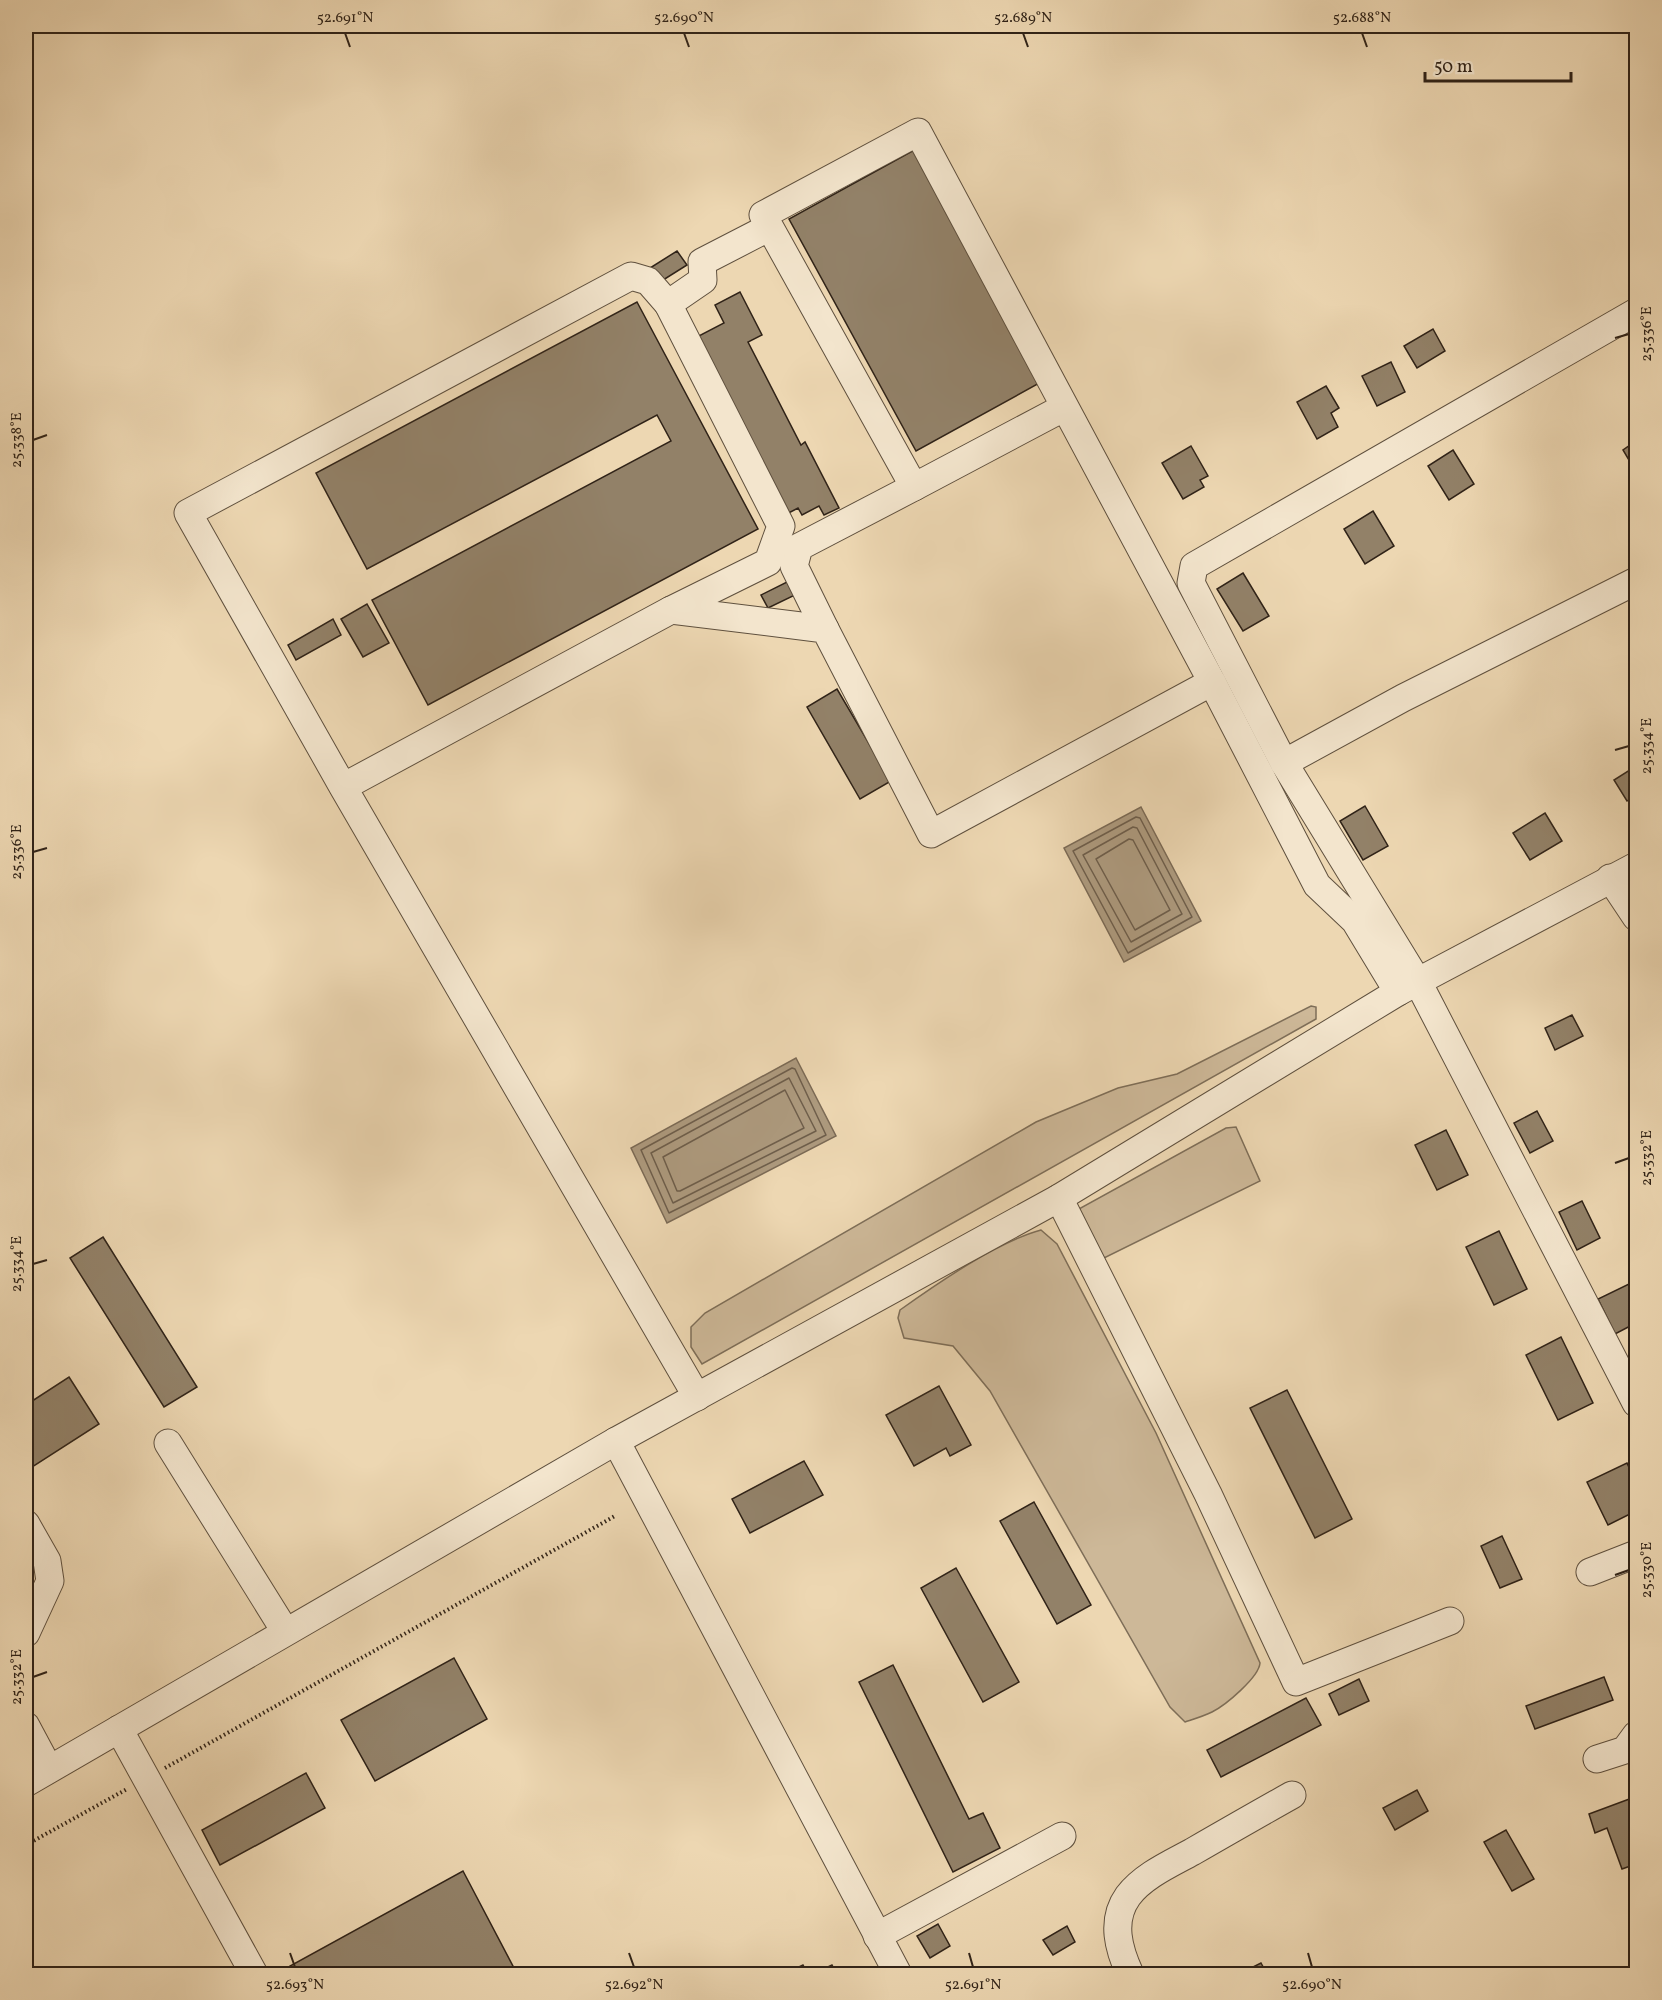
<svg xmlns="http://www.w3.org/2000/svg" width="1662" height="2000" font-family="Vollkorn,serif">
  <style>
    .green { fill: #cdb898; stroke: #7e6e58; stroke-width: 1.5 }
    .water { fill: #ad9a7e; stroke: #7b6a55; stroke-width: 1.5 }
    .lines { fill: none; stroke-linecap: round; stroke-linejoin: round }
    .shore { stroke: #6e5e4b; stroke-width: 1.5 }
    .building { fill: #928168; stroke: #302318; stroke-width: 1.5 }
    .minor-casing { stroke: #5f503e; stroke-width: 29 }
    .path { stroke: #302318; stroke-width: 4; stroke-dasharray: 1.5 3; stroke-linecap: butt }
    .minor { stroke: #f3e5cd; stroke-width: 27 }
    .ticks { fill: none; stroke: #302318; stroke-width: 2 }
    .neatline { fill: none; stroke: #302318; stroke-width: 2 }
    .ticks-label { font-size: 15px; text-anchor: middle; fill: #302318 }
  </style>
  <rect width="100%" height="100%" fill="#edd7b2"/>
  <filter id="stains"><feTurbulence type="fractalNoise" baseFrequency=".00333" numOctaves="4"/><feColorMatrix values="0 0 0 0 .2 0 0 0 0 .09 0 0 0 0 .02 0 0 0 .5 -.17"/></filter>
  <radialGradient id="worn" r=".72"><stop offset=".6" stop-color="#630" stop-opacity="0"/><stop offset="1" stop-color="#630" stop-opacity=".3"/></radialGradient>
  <!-- green -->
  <g class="green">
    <path d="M1311 1006 1316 1007V1019L702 1364 691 1347V1327L705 1313 1036 1122 1118 1088 1177 1074Z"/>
    <path d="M1236 1127 1260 1181 1102 1259 1077 1210 1226 1128Z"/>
    <path d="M1041 1230 1057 1244 1156 1433 1260 1663C1259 1677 1226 1705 1212 1712 1204 1716 1194 1719 1185 1722L1170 1707 990 1391 953 1346 904 1338 898 1318 900 1310C938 1283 997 1242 1041 1230Z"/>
  </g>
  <!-- water -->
  <g class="water">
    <path d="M1141 807 1201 921 1124 962 1064 848Z"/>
    <path d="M796 1058 836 1136 667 1223 631 1148Z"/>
  </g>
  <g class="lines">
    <!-- shore -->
    <g class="shore">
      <path d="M1136 817 1140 818 1192 917 1128 953 1073 851Z"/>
      <path d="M1133 827 1137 828 1182 914 1131 942 1083 855Z"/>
      <path d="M1129 839 1133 840 1170 910 1135 930 1096 859Z"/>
      <path d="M792 1068 795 1069 826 1135 669 1213 641 1150Z"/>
      <path d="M789 1078 816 1131 673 1203 651 1153Z"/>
      <path d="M785 1090 804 1128 680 1191H677L663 1157Z"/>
    </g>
  </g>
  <!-- building -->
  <g class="building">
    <path d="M916 149 1043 381 916 451 789 219Z"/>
    <path d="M677 251 687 265 660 282 650 268Z"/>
    <path d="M740 292 762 335 748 342 801 445 805 442 839 508 824 515 819 506 802 515 798 508 783 516 691 340 724 323 715 305Z"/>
    <path d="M637 302 758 529 428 705 372 600 671 441 657 415 367 569 316 473Z"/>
    <path d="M1433 329 1445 351 1417 368 1404 346Z"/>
    <path d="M1391 362 1405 392 1377 406 1362 376Z"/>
    <path d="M1326 386 1339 408 1331 413 1338 427 1317 439 1297 402Z"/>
    <path d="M1636 441V472L1623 450Z"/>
    <path d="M1191 446 1208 476 1200 480 1204 487 1183 499 1162 463Z"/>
    <path d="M1453 450 1474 484 1449 500 1428 466Z"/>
    <path d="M1373 511 1394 546 1365 564 1344 529Z"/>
    <path d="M1243 573 1269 616 1243 631 1217 589Z"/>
    <path d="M789 581 795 595 768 608 761 595Z"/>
    <path d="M367 604 389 643 363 657 341 619Z"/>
    <path d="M333 619 341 635 296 660 288 645Z"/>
    <path d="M837 689 891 781 860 799 807 707Z"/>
    <path d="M1636 766V795L1627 801 1614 780Z"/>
    <path d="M1365 806 1388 846 1363 860 1340 821Z"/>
    <path d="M1545 813 1562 841 1530 860 1513 833Z"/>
    <path d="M1572 1015 1583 1036 1555 1050 1545 1028Z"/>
    <path d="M1537 1111 1553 1141 1530 1153 1514 1123Z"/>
    <path d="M1446 1130 1468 1175 1437 1190 1415 1145Z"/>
    <path d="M1582 1201 1600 1238 1577 1250 1559 1212Z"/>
    <path d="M1499 1231 1527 1289 1494 1305 1466 1247Z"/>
    <path d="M103 1237 197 1387 164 1407 70 1258Z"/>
    <path d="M1631 1283 1636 1295V1323L1615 1334 1598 1299Z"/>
    <path d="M1561 1337 1593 1403 1558 1420 1526 1355Z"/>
    <path d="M69 1377 99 1424 26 1471V1405Z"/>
    <path d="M939 1386 971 1445 950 1456 946 1448 914 1466 886 1415Z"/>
    <path d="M1287 1390 1352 1519 1315 1538 1250 1408Z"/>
    <path d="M804 1461 823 1495 750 1533 732 1499Z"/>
    <path d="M1627 1463 1636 1483V1511L1608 1525 1587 1482Z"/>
    <path d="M1034 1502 1091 1605 1057 1624 1000 1521Z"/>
    <path d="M1502 1536 1522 1579 1500 1588 1481 1546Z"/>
    <path d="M956 1568 1019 1682 983 1702 921 1588Z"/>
    <path d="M454 1658 487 1719 375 1781 341 1720Z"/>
    <path d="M893 1665 969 1819 983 1813 1000 1848 953 1872 859 1682Z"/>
    <path d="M1604 1677 1613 1700 1535 1729 1526 1706Z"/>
    <path d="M1359 1679 1369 1701 1339 1715 1329 1694Z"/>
    <path d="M1306 1698 1321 1725 1221 1777 1207 1750Z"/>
    <path d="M306 1773 325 1808 220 1865 202 1830Z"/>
    <path d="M1417 1790 1428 1811 1395 1830 1383 1808Z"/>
    <path d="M1632 1798 1636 1809V1864L1622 1869 1607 1828 1595 1833 1589 1814Z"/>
    <path d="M1506 1830 1534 1879 1512 1891 1484 1842Z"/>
    <path d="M463 1871 515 1970 506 1974H294L290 1966Z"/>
    <path d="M938 1924 950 1946 930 1958 917 1936Z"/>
    <path d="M1067 1926 1075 1942 1053 1955 1043 1940Z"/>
    <path d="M1261 1963 1267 1974H1239Z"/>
    <path d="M803 1965 808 1974H784Z"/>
    <path d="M832 1965 837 1974H813Z"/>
  </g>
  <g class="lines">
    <!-- minor casing -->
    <g class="minor-casing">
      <g id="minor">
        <path d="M668 304 703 280 702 262 768 228"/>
        <path d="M1636 312 1194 566 1191 583 1284 763 1418 982 1636 1403"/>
        <path d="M671 610 825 629 931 834 1212 682 918 132 763 215 914 487 1065 407"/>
        <path d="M825 629 794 566 799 547 914 487"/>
        <path d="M1212 682 1317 885 1355 921 1398 992"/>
        <path d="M1284 763 1403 698 1636 581"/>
        <path d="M343 787 671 610 768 562 781 526 668 304 648 281 631 276 188 513 343 787 697 1397"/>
        <path d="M1610 878 1636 917"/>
        <path d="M1059 1198 1208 1494 1296 1682 1450 1621"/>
        <path d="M616 1441 898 1974"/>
        <path d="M168 1443 285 1631"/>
        <path d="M26 1524 47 1561 50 1581 26 1633"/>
        <path d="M1590 1572 1636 1554"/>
        <path d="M26 1726 49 1769"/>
        <path d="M119 1729 254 1974"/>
        <path d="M1597 1759 1625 1750 1636 1735"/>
        <path d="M26 1783 616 1441 1059 1198 1398 992 1636 866"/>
        <path d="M877 1936 1062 1836"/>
        <path d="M1130 1974C1119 1950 1110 1921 1128 1896 1143 1876 1170 1864 1192 1852 1225 1833 1258 1814 1292 1795"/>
      </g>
    </g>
    <!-- path -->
    <g class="path">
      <path d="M165 1768 615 1516"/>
      <path d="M26 1845 127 1789"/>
    </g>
    <!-- minor -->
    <use href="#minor" class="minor"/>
  </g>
  <!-- ticks -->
  <path class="ticks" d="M345 33 350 47M684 33 689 47M1023 33 1028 47M1362 33 1367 47M1615 338 1629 334M33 440 47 435M1615 750 1629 746M33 852 47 848M1615 1163 1629 1158M33 1264 47 1260M1615 1575 1629 1570M33 1677 47 1672M290 1953 295 1967M629 1953 634 1967M969 1953 973 1967M1308 1953 1312 1967"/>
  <!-- margin -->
  <rect width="1662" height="2000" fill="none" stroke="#edd7b2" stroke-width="66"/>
  <!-- scale -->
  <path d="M1425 72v9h146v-9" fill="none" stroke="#302318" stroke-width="3"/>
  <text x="1434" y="72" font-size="18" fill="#302318" stroke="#f3e5cd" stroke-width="4.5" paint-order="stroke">50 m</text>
  <rect x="33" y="33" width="1596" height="1934" class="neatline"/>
  <g class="ticks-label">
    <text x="345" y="22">52.691°N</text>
    <text x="684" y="22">52.690°N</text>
    <text x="1023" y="22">52.689°N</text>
    <text x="1362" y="22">52.688°N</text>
    <text transform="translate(1646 334) rotate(-90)" y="5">25.336°E</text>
    <text transform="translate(16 440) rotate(-90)" y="5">25.338°E</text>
    <text transform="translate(1646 746) rotate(-90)" y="5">25.334°E</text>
    <text transform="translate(16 852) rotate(-90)" y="5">25.336°E</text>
    <text transform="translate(1646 1158) rotate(-90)" y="5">25.332°E</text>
    <text transform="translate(16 1264) rotate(-90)" y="5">25.334°E</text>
    <text transform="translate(1646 1570) rotate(-90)" y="5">25.330°E</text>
    <text transform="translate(16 1677) rotate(-90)" y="5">25.332°E</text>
    <text x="295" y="1989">52.693°N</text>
    <text x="634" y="1989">52.692°N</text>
    <text x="973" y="1989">52.691°N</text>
    <text x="1312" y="1989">52.690°N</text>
  </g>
  <rect width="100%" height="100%" filter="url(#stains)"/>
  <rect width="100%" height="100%" fill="url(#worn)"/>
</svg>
